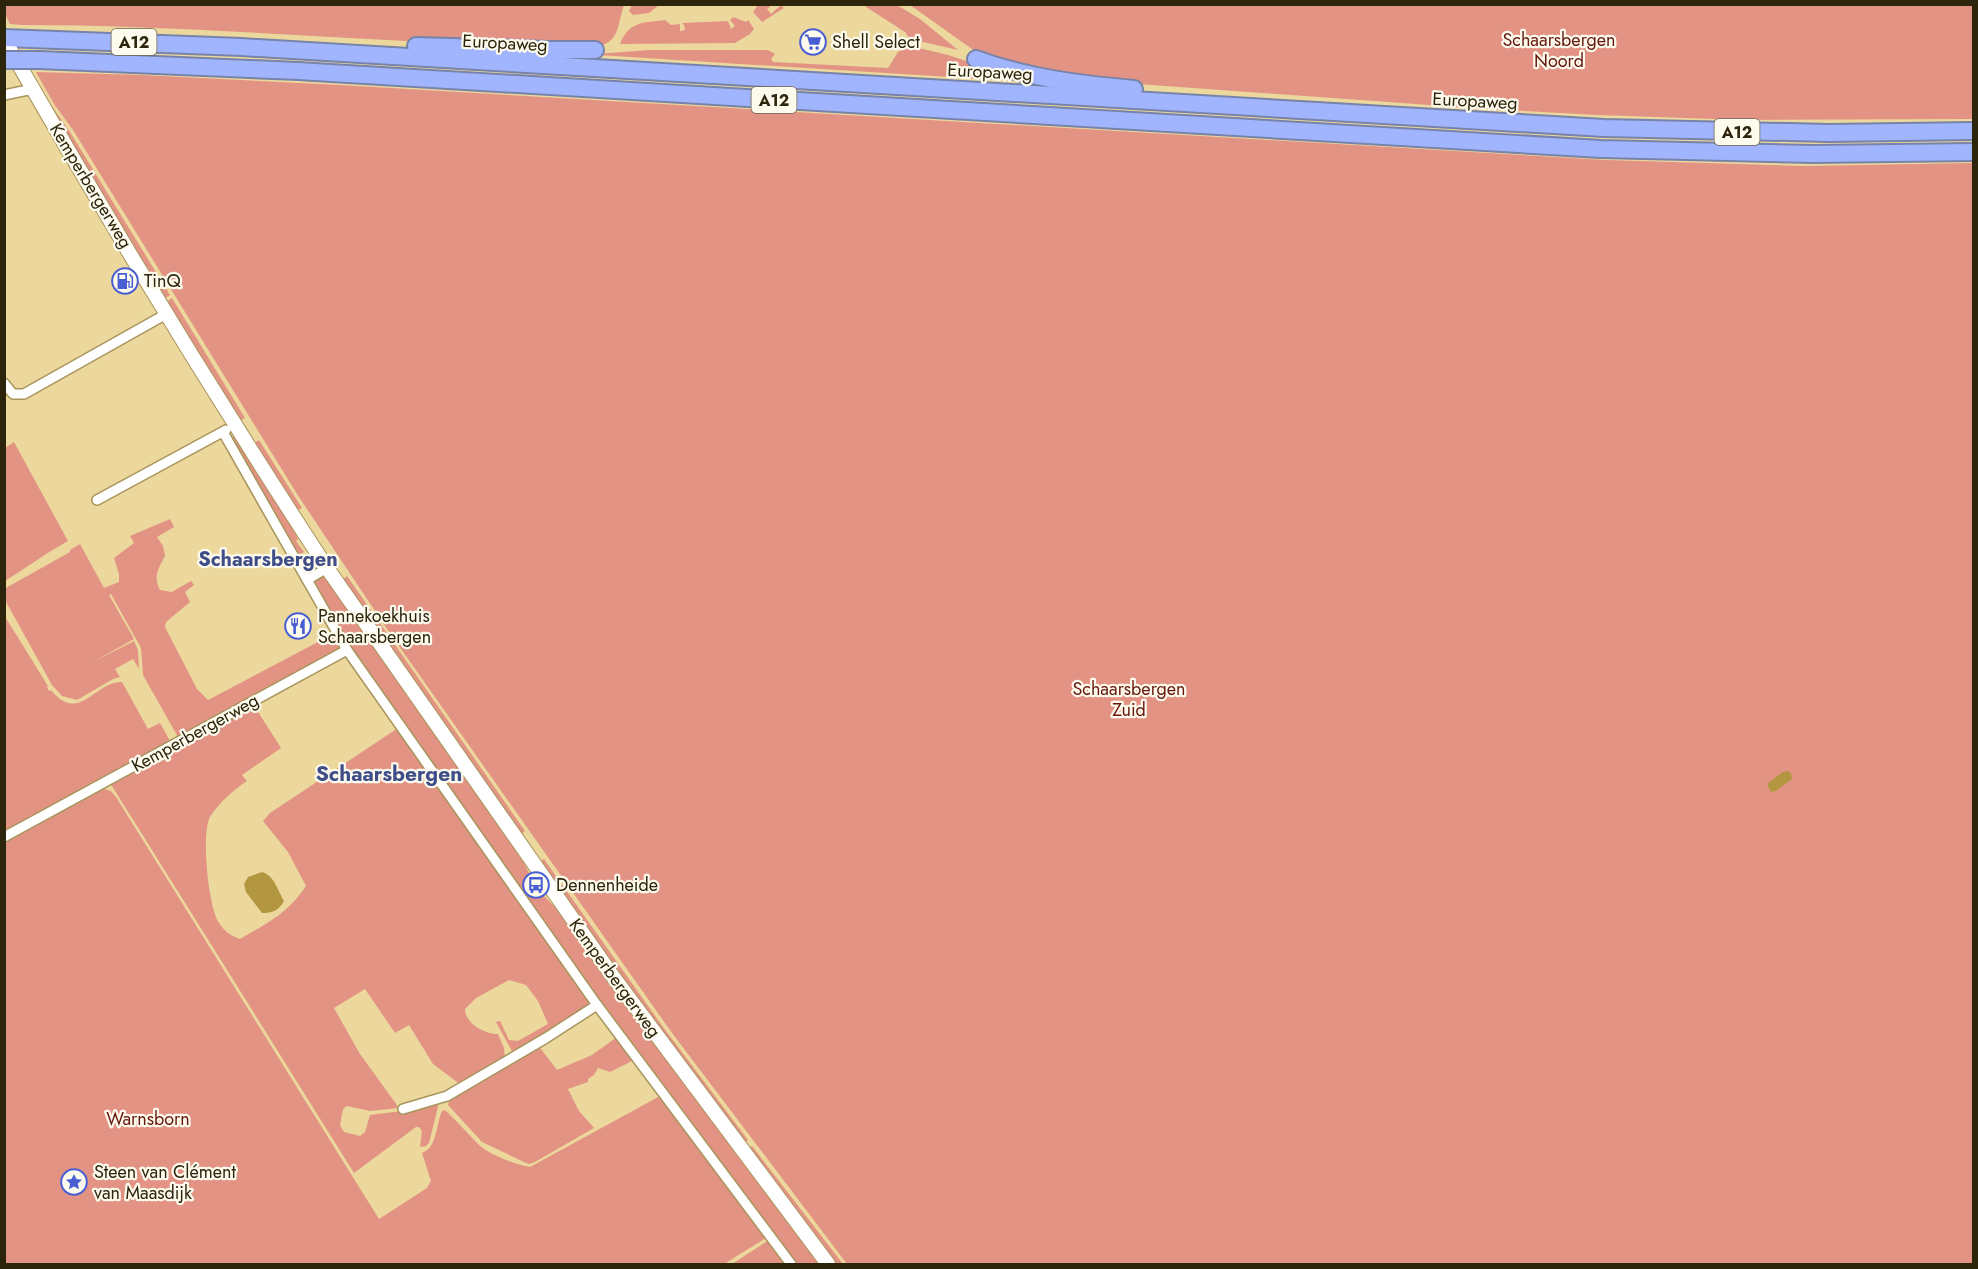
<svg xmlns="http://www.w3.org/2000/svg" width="1978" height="1269" font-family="Jost,sans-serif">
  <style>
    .green { fill: #e39384 }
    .water { fill: #b29740 }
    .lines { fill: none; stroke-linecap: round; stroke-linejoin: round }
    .street-casing { stroke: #a8955b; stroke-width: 12 }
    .secondary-casing { stroke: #a8955b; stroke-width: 16 }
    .highway-casing { stroke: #7783a9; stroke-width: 20 }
    .street { stroke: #fff; stroke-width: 9 }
    .secondary { stroke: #fff; stroke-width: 14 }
    .highway { stroke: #a0b5fe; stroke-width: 16 }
    .highway-bridge-casing { stroke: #7783a9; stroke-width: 20; stroke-linecap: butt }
    .highway-bridge { stroke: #a0b5fe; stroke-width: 16 }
    .labels { text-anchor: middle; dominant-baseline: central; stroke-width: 4.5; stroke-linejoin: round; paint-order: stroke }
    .shield { fill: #fdfaee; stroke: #6b6550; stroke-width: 1.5 }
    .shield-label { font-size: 16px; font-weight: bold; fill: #2c250c }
    .park-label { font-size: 18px; fill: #65170b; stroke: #fdfaee }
    .poi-label { font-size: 18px; fill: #2c250c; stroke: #fdfaee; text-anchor: start }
    .street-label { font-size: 18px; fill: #2c250c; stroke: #fdfaee }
    .neighbourhood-label { font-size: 20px; font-weight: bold; fill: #3f4d89; stroke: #fdfaee }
    .quarter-label { font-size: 21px; font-weight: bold; fill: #3f4d89; stroke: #fdfaee }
  </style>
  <rect width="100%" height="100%" fill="#ecd89c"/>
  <!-- green -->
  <g class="green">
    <path d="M8 4 624 5C617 25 620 44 594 47 403 46 212 25 21 25L10 24 5 14 4 7Z"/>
    <path d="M632 5V4L659 5 649 13 633 15 629 11Z"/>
    <path d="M758 5H772L767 9 771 14 781 5 784 8 762 22 753 12Z"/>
    <path d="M866 5H897L920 19 958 50 910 39 905 32 866 7Z"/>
    <path d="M910 5H1973V119L1744 120 1597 115 1471 108 1069 79 979 54Z"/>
    <path d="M733 17 746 22 748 20 754 29 750 34 735 43 620 44C629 21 643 23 665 20L671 25 680 24V31L685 30 684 25 682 23 728 21 731 29 735 26 730 20Z"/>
    <path d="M907 48H919L948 55 1030 82 598 55 597 54 649 50H768L775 54 771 59 773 62 888 68 898 52Z"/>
    <path d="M36 72 141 75 340 85 1606 160 1804 166 1973 163V1264H847L672 1033 389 632 297 494 73 130 54 104Z"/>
    <path d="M39 88 70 132 170 295 164 299 89 177Z"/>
    <path d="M172 298 245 418 239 421 166 302Z"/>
    <path d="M234 435 283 509 298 539 296 541 304 552 297 556 232 439Z"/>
    <path d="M259 440 302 508 298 510 279 485 253 444Z"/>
    <path d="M14 442 68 541C46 553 26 568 5 581V448Z"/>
    <path d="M170 519 174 527 157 537 163 546 165 556C158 569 153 577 160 590L172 592 191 581 194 585 185 592 190 602 166 622 165 627 197 689 208 700 333 634 342 647 339 651 183 738 178 737 143 675 141 648 111 594 109 595 134 639 93 662 134 641 138 650 139 669 133 659 115 669 120 677 113 679 77 700 62 696 52 685 5 600 4 589 70 552V550L80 544 104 588 119 582V574L114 558 134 543 130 536Z"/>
    <path d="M347 576 525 831 521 834 341 581Z"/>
    <path d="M320 577H325L517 849 531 877 530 878 536 888 524 897 350 649 313 585 315 580Z"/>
    <path d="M4 615 48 686 47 687 49 691 51 690C79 725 95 681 122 682L148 729 160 723 170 741 168 746 4 834Z"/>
    <path d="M253 704 281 748 242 775 247 781C233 790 219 803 210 817 201 833 208 907 219 923 224 931 231 936 240 939 268 923 288 913 306 886L288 852 263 821 270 813 398 728 589 1000V1009L517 1052 512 1051 496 1022 500 1021 509 1040 518 1041 548 1024 538 1001 526 985 509 980 476 998 465 1009C465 1023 484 1034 498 1034L504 1048 505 1059 461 1083 457 1082 433 1064 409 1025 395 1033 365 989 334 1008 360 1054 399 1108 370 1111 347 1106 343 1109 340 1125 344 1132 360 1136 365 1132 370 1115 418 1109 437 1103 438 1107 429 1143 426 1146 420 1147 422 1131 419 1127H416L354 1173 110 783Z"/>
    <path d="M101 788 111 791 116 797 379 1219 427 1188 431 1181 422 1153C437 1148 436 1124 442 1111L445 1110C457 1121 467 1133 478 1144 490 1155 514 1164 530 1167L660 1096 766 1238 724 1264H5V840Z"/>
    <path d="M544 859 663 1027 748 1140 743 1144 558 891 541 861Z"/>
    <path d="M537 889 562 914 822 1264H795L662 1087 525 898Z"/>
    <path d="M617 1037 634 1060 610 1072 598 1068 594 1075 588 1079V1082L568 1089 579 1111 594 1128 535 1162 529 1164 524 1162 482 1142 448 1105 450 1097 538 1045 557 1070 592 1055Z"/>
    <path d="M752 1146 843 1264H834L748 1149Z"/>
    <path d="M769 1240 787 1264H732Z"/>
  </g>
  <!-- water -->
  <g class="water">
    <path d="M1788 771 1791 773 1792 779 1776 791 1771 792 1767 784 1783 772Z"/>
    <path d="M262 872C274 875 278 891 284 901 278 911 273 913 262 913L246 892 244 884 248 877Z"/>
  </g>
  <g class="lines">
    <!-- street casing -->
    <g class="street-casing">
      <g id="street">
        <path d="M4 95 33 89"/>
        <path d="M4 383 13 394H24L168 313"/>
        <path d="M223 432 347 650 597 1005 791 1264"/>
        <path d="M97 500 226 430"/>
        <path d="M307 580 327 568"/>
        <path d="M4 837 347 650"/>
        <path d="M403 1109 447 1096 546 1038 597 1005"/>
      </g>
    </g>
    <!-- secondary casing -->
    <g class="secondary-casing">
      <path id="secondary" d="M4 39C106 218 214 395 327 568L614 978 828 1264"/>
    </g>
    <!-- highway casing -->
    <g class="highway-casing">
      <g id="highway">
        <path d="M4 38 241 47 1604 128 1829 133 1974 131"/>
        <path d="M416 46 550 50H595"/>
        <path d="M976 59C1027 78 1079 84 1134 89"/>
        <path d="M39 60 298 71 1601 149 1813 154 1974 152"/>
      </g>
    </g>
    <!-- street -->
    <use href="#street" class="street"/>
    <!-- secondary -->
    <use href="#secondary" class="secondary"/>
    <!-- highway -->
    <use href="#highway" class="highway"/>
    <!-- highway-bridge casing -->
    <g class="highway-bridge-casing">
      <path id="highway-bridge" d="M4 60H39"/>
    </g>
    <!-- highway-bridge -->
    <use href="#highway-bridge" class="highway-bridge"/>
  </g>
  <!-- icons -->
  <defs>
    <g id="supermarket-ring" transform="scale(1.35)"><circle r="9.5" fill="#fdfaee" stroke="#4a5ed3" stroke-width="1.5"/><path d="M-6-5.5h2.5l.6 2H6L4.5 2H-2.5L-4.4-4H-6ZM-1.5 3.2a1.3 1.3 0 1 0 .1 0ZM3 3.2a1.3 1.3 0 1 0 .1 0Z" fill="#4a5ed3"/></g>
    <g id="fuel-ring" transform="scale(1.35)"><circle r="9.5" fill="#fdfaee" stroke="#4a5ed3" stroke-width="1.5"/><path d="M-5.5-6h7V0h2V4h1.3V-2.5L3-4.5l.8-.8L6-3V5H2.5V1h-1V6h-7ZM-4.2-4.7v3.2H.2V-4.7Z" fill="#4a5ed3"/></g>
    <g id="restaurant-ring" transform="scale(1.35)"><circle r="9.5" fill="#fdfaee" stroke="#4a5ed3" stroke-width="1.5"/><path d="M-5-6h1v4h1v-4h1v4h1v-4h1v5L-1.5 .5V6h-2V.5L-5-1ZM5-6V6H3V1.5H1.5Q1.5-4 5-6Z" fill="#4a5ed3"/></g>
    <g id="bus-ring" transform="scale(1.35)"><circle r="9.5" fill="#fdfaee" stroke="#4a5ed3" stroke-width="1.5"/><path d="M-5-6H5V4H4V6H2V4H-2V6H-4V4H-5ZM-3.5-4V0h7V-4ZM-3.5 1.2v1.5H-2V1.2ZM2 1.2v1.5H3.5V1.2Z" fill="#4a5ed3"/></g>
    <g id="sight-ring" transform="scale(1.35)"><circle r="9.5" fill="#fdfaee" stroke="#4a5ed3" stroke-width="1.5"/><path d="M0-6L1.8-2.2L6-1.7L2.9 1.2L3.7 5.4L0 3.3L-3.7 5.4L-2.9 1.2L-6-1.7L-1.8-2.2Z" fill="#4a5ed3"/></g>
  </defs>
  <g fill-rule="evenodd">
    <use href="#supermarket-ring" x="813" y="42"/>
    <use href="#fuel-ring" x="125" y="281"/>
    <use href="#restaurant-ring" x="298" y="626"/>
    <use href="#bus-ring" x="536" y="885"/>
    <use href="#sight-ring" x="74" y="1182"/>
  </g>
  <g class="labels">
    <!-- shield labels -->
    <g class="shield">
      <rect x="111.5" y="29" width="45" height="26" rx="4.5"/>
      <rect x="751.5" y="87" width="45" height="26" rx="4.5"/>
      <rect x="1714.5" y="119" width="45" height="26" rx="4.5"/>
    </g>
    <g class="shield-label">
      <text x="134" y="42">A12</text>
      <text x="774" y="100">A12</text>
      <text x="1737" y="132">A12</text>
    </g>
    <!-- park labels -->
    <g class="park-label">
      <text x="1559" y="40">Schaarsbergen<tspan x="1559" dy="21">Noord</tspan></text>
      <text x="1129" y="689">Schaarsbergen<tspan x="1129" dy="21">Zuid</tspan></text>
      <text x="148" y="1119">Warnsborn</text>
    </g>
    <!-- poi labels -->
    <g class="poi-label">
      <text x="832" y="42">Shell Select</text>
      <text x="144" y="281">TinQ</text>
      <text x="318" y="616">Pannekoekhuis<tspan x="318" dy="21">Schaarsbergen</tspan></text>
      <text x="556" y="885">Dennenheide</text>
      <text x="94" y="1172">Steen van Clément<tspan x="94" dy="21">van Maasdijk</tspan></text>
    </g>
    <!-- street labels -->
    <g class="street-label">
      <text transform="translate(505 43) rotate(3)">Europaweg</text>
      <text transform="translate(990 72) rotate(3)">Europaweg</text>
      <text transform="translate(1475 101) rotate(3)">Europaweg</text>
      <text transform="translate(91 186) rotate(59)">Kemperbergerweg</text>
      <text transform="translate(195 733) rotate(-29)">Kemperbergerweg</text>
      <text transform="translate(615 978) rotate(54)">Kemperbergerweg</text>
    </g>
    <!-- neighbourhood labels -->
    <g class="neighbourhood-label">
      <text x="268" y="559">Schaarsbergen</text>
    </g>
    <!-- quarter labels -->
    <g class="quarter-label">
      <text x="389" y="774">Schaarsbergen</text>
    </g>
  </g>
  <!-- border -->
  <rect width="1978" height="1269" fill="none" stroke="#2c250c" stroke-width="12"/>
</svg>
